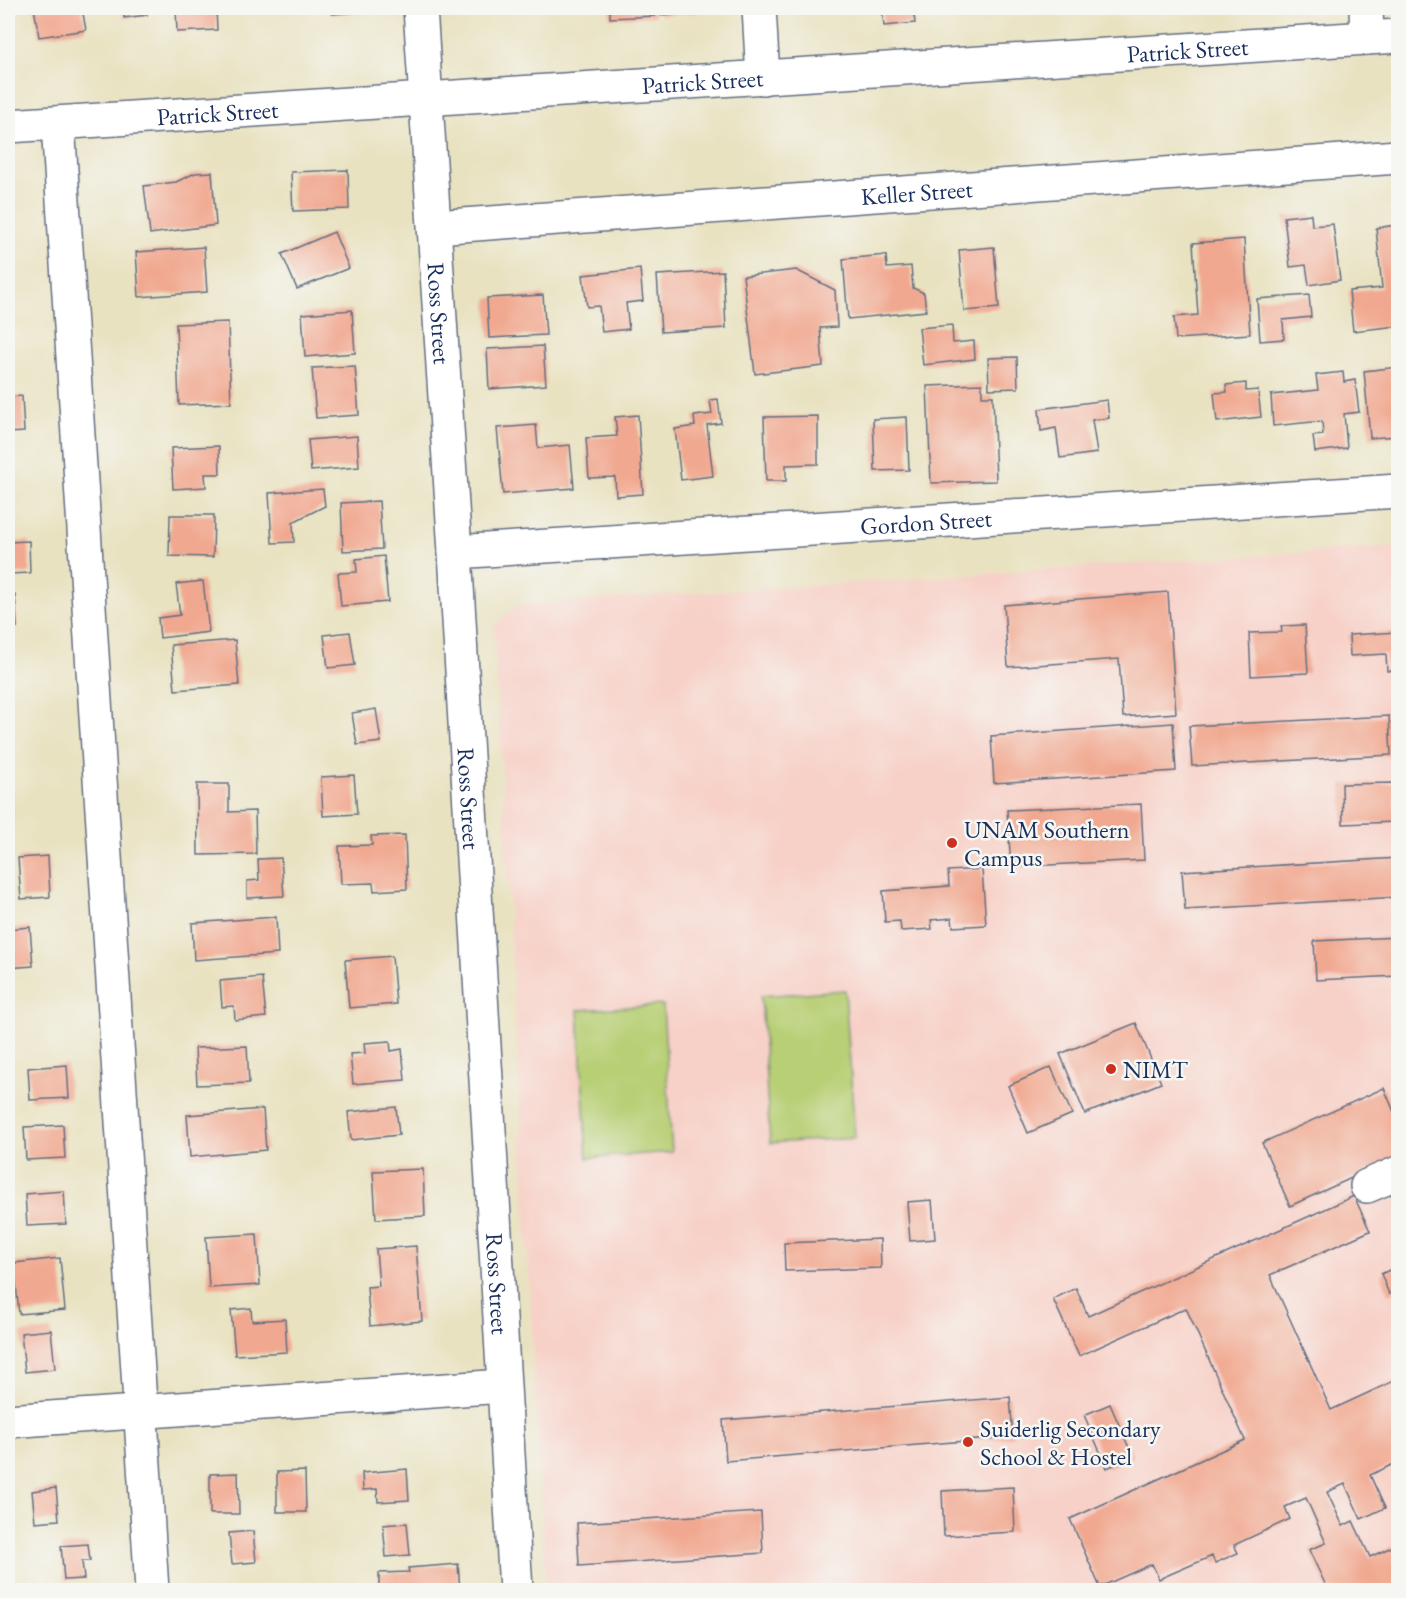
<svg xmlns="http://www.w3.org/2000/svg" width="1406" height="1598" font-family="'EB Garamond',serif">
  <style>
    .built { fill: #f7d1c8 }
    .green { fill: #b7cf74; stroke: #697f69; stroke-width: 1.5 }
    .building { fill: #f1a890 }
    .lines { fill: none; stroke-linecap: round; stroke-linejoin: round }
    .minor-casing { stroke: #636e81; stroke-width: 36 }
    .minor { stroke: #fff; stroke-width: 33 }
    .poi-dot { fill: #c8321e; stroke: #f6f6f2; stroke-width: 2 }
    .labels { text-anchor: middle; dominant-baseline: central; stroke-width: 5; stroke-linejoin: round; paint-order: stroke }
    .street-label { font-size: 24px; fill: #1b2f5e; stroke: #f6f6f2 }
    .poi-label { font-size: 24px; fill: #1b2f5e; stroke: #f6f6f2; text-anchor: start }
  </style>
  <rect width="100%" height="100%" fill="#f6f6f2"/>
  <filter id="ink" filterUnits="userSpaceOnUse"><feTurbulence type="fractalNoise" baseFrequency=".0167" numOctaves="2"/><feDisplacementMap in="SourceGraphic" scale="12" xChannelSelector="R" yChannelSelector="G"/><feConvolveMatrix kernelMatrix="1 2 1 2 8 2 1 2 1" color-interpolation-filters="sRGB"/></filter>
  <filter id="wash" filterUnits="userSpaceOnUse"><feTurbulence type="fractalNoise" baseFrequency=".008" numOctaves="4" result="noise"/><feDisplacementMap in="SourceGraphic" scale="24" xChannelSelector="R" yChannelSelector="G"/><feGaussianBlur stdDeviation="1.35" result="paint"/><feColorMatrix in="noise" values="0 0 0 0 0 0 0 0 0 0 0 0 0 0 0 0 0 1.4 0 .05"/><feComposite in="paint" operator="in"/></filter>
  <g filter="url(#wash)">
    <rect width="100%" height="100%" fill="#e9e2c1"/>
    <!-- built -->
    <path class="built" d="M1398 546V1590H546L494 626 518 605Z"/>
    <!-- green -->
    <g class="green">
      <path d="M845 990 855 1138 770 1143 761 996Z"/>
      <path d="M663 1005 672 1152 587 1158 578 1010Z"/>
    </g>
    <g id="blocks">
      <!-- building -->
      <g class="building">
        <path d="M34 8H82L86 30 39 37Z"/>
        <path d="M123 8H146L147 15 124 18Z"/>
        <path d="M176 8H216L217 30 177 32Z"/>
        <path d="M331 8H358V12L332 14Z"/>
        <path d="M610 8H655V16L610 18Z"/>
        <path d="M660 8H699V12L661 15Z"/>
        <path d="M882 8H913L915 23 884 26Z"/>
        <path d="M8 16H9L11 45H8Z"/>
        <path d="M348 170 349 209 293 211 291 172Z"/>
        <path d="M212 172 216 225 150 234 144 186 176 182 195 173Z"/>
        <path d="M1398 210V326L1353 331 1349 291 1382 288 1376 228 1396 225 1394 211Z"/>
        <path d="M1311 214 1312 226 1333 224 1340 280 1309 285 1306 265 1290 267 1284 217Z"/>
        <path d="M334 232 349 268 297 289 282 254Z"/>
        <path d="M1244 239 1250 334 1176 339 1174 317 1198 315 1193 243Z"/>
        <path d="M204 247 207 292 139 297 136 252Z"/>
        <path d="M994 247 999 308 964 311 959 250Z"/>
        <path d="M886 255 887 268 911 266 913 288 924 293 926 311 848 319 843 259Z"/>
        <path d="M640 269 643 301 626 303 629 329 602 332 599 306 587 307 583 275Z"/>
        <path d="M796 270 835 290 837 327 820 328 823 366 755 374 743 276Z"/>
        <path d="M723 271 726 328 661 332 657 275Z"/>
        <path d="M543 295 546 335 489 338 487 298Z"/>
        <path d="M1309 295 1311 317 1283 320 1284 339 1260 341 1257 299Z"/>
        <path d="M352 310 355 353 305 357 302 314Z"/>
        <path d="M228 322 231 403 179 405 176 324Z"/>
        <path d="M952 325 953 343 974 341 975 359 923 365 919 328Z"/>
        <path d="M543 346 546 385 489 389 487 349Z"/>
        <path d="M1017 357 1018 388 989 389 988 358Z"/>
        <path d="M355 366 359 415 316 418 312 368Z"/>
        <path d="M1398 367V436L1370 438 1364 371Z"/>
        <path d="M1343 372 1344 382 1355 380 1359 412 1344 414 1347 448 1315 452 1313 436 1323 435 1322 421 1273 426 1271 395 1318 390 1316 375Z"/>
        <path d="M1246 383V391L1258 390 1261 417 1217 422 1214 393 1227 392 1226 385Z"/>
        <path d="M982 384V396H993L996 481 931 483 927 386Z"/>
        <path d="M22 396 24 432 8 433V397Z"/>
        <path d="M718 399 721 423 707 425 713 476 681 480 675 429 695 426 694 416 712 414 710 400Z"/>
        <path d="M1107 400 1109 418 1092 420 1097 453 1060 458 1056 428 1041 431 1039 409Z"/>
        <path d="M638 415 643 494 616 496 615 477 589 478 586 438 617 436 615 417Z"/>
        <path d="M818 416V464L786 465V481H766L764 417Z"/>
        <path d="M907 417 909 470 875 471 873 419Z"/>
        <path d="M536 425 538 448 570 445 574 488 503 494 497 428Z"/>
        <path d="M357 436 359 467 311 471 308 440Z"/>
        <path d="M219 446 220 474H205L206 487 173 489 171 448Z"/>
        <path d="M323 489 325 506 293 522 294 542 272 543 269 493Z"/>
        <path d="M379 501 382 549 343 551 341 503Z"/>
        <path d="M170 515H214L213 557 169 556Z"/>
        <path d="M29 541 30 573 8 574V542Z"/>
        <path d="M384 556 388 602 341 606 338 573 357 572 356 559Z"/>
        <path d="M203 581 209 632 160 638 158 618 180 615 176 584Z"/>
        <path d="M1168 592 1176 713 1123 717 1119 659 1008 667 1004 605Z"/>
        <path d="M8 595H15L17 627 8 628Z"/>
        <path d="M1305 625 1308 673 1251 676 1249 633 1282 632 1281 626Z"/>
        <path d="M350 632 355 665 328 668 324 635Z"/>
        <path d="M1398 632V670L1387 671 1386 654 1350 656 1349 635Z"/>
        <path d="M235 640 239 685 175 690 171 645Z"/>
        <path d="M376 709 381 742 357 745 352 713Z"/>
        <path d="M1389 716 1391 755 1192 766 1189 726Z"/>
        <path d="M1173 723 1176 771 994 783 991 736Z"/>
        <path d="M12 734 13 759H8V735Z"/>
        <path d="M354 775 357 814 323 816 321 777Z"/>
        <path d="M1394 783 1395 822 1343 824 1342 784Z"/>
        <path d="M197 784H229V812L255 811 256 854 198 855Z"/>
        <path d="M11 790 12 825H8V791Z"/>
        <path d="M1141 804 1144 860 1011 867 1007 810Z"/>
        <path d="M405 835 407 889 374 891 373 883 341 884 339 846 372 845 371 836Z"/>
        <path d="M48 856 50 897 21 899 18 858Z"/>
        <path d="M281 858 284 896 247 898V881L259 880 258 859Z"/>
        <path d="M1398 858V897L1185 910 1182 871Z"/>
        <path d="M982 869 986 925 953 927 952 918 931 920 932 929 901 931 900 921 885 922 883 891 949 886 948 871Z"/>
        <path d="M276 917 278 954 194 960 192 923Z"/>
        <path d="M30 927 33 966 8 968V929Z"/>
        <path d="M1398 937V976L1316 980 1314 941Z"/>
        <path d="M392 956 396 1004 349 1008 345 960Z"/>
        <path d="M262 977 266 1017 235 1020 234 1006 222 1007 220 981Z"/>
        <path d="M1136 1023 1161 1083 1085 1114 1060 1054Z"/>
        <path d="M390 1041 391 1051 402 1049 405 1080 353 1084 350 1054 365 1053 364 1043Z"/>
        <path d="M247 1046 249 1083 197 1085 195 1048Z"/>
        <path d="M67 1065 69 1098 30 1100 28 1068Z"/>
        <path d="M1051 1067 1072 1114 1028 1133 1008 1086Z"/>
        <path d="M1384 1088 1398 1121V1157L1290 1206 1262 1143Z"/>
        <path d="M396 1107 399 1135 351 1140 348 1112Z"/>
        <path d="M263 1109 266 1150 190 1157 187 1115Z"/>
        <path d="M63 1125 65 1158 26 1160 24 1127Z"/>
        <path d="M423 1169 425 1216 376 1219 373 1171Z"/>
        <path d="M64 1191 66 1224 27 1226 25 1194Z"/>
        <path d="M1354 1196 1370 1231 1270 1275 1331 1410 1398 1379V1462L1370 1475 1385 1508 1361 1519 1345 1484 1327 1492 1343 1526 1353 1521 1370 1557 1398 1544V1587L1390 1590H1328L1309 1550 1326 1543 1306 1498 1285 1507 1290 1519 1234 1545 1238 1553 1215 1563 1212 1556 1159 1579 1152 1564 1100 1587 1070 1519 1245 1440 1186 1308 1079 1356 1053 1299 1076 1288 1088 1316Z"/>
        <path d="M932 1200 935 1239 910 1241 907 1202Z"/>
        <path d="M257 1234 260 1285 209 1288 206 1237Z"/>
        <path d="M880 1239 881 1268 785 1271 784 1243Z"/>
        <path d="M416 1246 422 1321 370 1326 367 1287 379 1286 376 1249Z"/>
        <path d="M60 1258 65 1310 19 1314 14 1263Z"/>
        <path d="M1398 1266V1290L1389 1294 1381 1274Z"/>
        <path d="M251 1308 252 1321 285 1319 287 1352 235 1355 231 1310Z"/>
        <path d="M51 1330 55 1369 25 1372 21 1333Z"/>
        <path d="M1010 1397 1013 1437 726 1461 723 1420Z"/>
        <path d="M1110 1404 1133 1457 1107 1468 1084 1415Z"/>
        <path d="M407 1469 409 1500 378 1502 377 1489 363 1490 362 1473Z"/>
        <path d="M305 1471 306 1512H277V1472Z"/>
        <path d="M238 1473 239 1514H210V1474Z"/>
        <path d="M1013 1487 1015 1532 944 1536 942 1491Z"/>
        <path d="M56 1488 59 1520 35 1522 32 1491Z"/>
        <path d="M761 1512 763 1553 579 1566 577 1523Z"/>
        <path d="M407 1523 410 1555 386 1557 383 1525Z"/>
        <path d="M253 1531 256 1562 232 1564 229 1533Z"/>
        <path d="M88 1544 90 1561H82L84 1579 64 1580 61 1546Z"/>
        <path d="M458 1564 460 1590H379V1573L409 1572 408 1568Z"/>
        <path d="M1023 1586V1590H991V1589Z"/>
      </g>
    </g>
  </g>
  <g filter="url(#ink)">
    <use href="#blocks" fill-opacity="0" stroke="#636e81" stroke-width="1.5"/>
    <g class="lines">
      <!-- minor casing -->
      <g class="minor-casing">
        <g id="minor">
          <path id="s1" d="M420 8 455 552 516 1590"/>
          <path d="M759 8 763 78"/>
          <path d="M1366 8 1367 38"/>
          <path d="M58 123 152 1590"/>
          <path id="s2" d="M8 126 1398 36"/>
          <path id="s3" d="M435 227 1398 157"/>
          <path id="s4" d="M455 552 1398 491"/>
          <path d="M1367 1186 1398 1173"/>
          <path d="M8 1421 503 1386"/>
        </g>
      </g>
      <!-- minor -->
      <use href="#minor" class="minor"/>
    </g>
  </g>
  <!-- markers -->
  <g class="poi-dot">
    <circle cx="952" cy="843" r="6"/>
    <circle cx="1111" cy="1069" r="6"/>
    <circle cx="968" cy="1442" r="6"/>
  </g>
  <g class="labels">
    <!-- street labels -->
    <g class="street-label">
      <text stroke="none"><textPath href="#s2" startOffset="1182">Patrick Street</textPath></text>
      <text stroke="none"><textPath href="#s2" startOffset="696">Patrick Street</textPath></text>
      <text stroke="none"><textPath href="#s2" startOffset="210">Patrick Street</textPath></text>
      <text stroke="none"><textPath href="#s3" startOffset="483">Keller Street</textPath></text>
      <text stroke="none"><textPath href="#s1" startOffset="306">Ross Street</textPath></text>
      <text stroke="none"><textPath href="#s4" startOffset="472">Gordon Street</textPath></text>
      <text stroke="none"><textPath href="#s1" startOffset="792">Ross Street</textPath></text>
      <text stroke="none"><textPath href="#s1" startOffset="1278">Ross Street</textPath></text>
    </g>
    <!-- poi labels -->
    <g class="poi-label">
      <text x="964" y="829">UNAM Southern<tspan x="964" dy="28">Campus</tspan></text>
      <text x="1123" y="1069">NIMT</text>
      <text x="980" y="1428">Suiderlig Secondary<tspan x="980" dy="28">School &amp; Hostel</tspan></text>
    </g>
  </g>
  <!-- margin -->
  <rect width="1406" height="1598" fill="none" stroke="#f6f6f2" stroke-width="30"/>
</svg>
